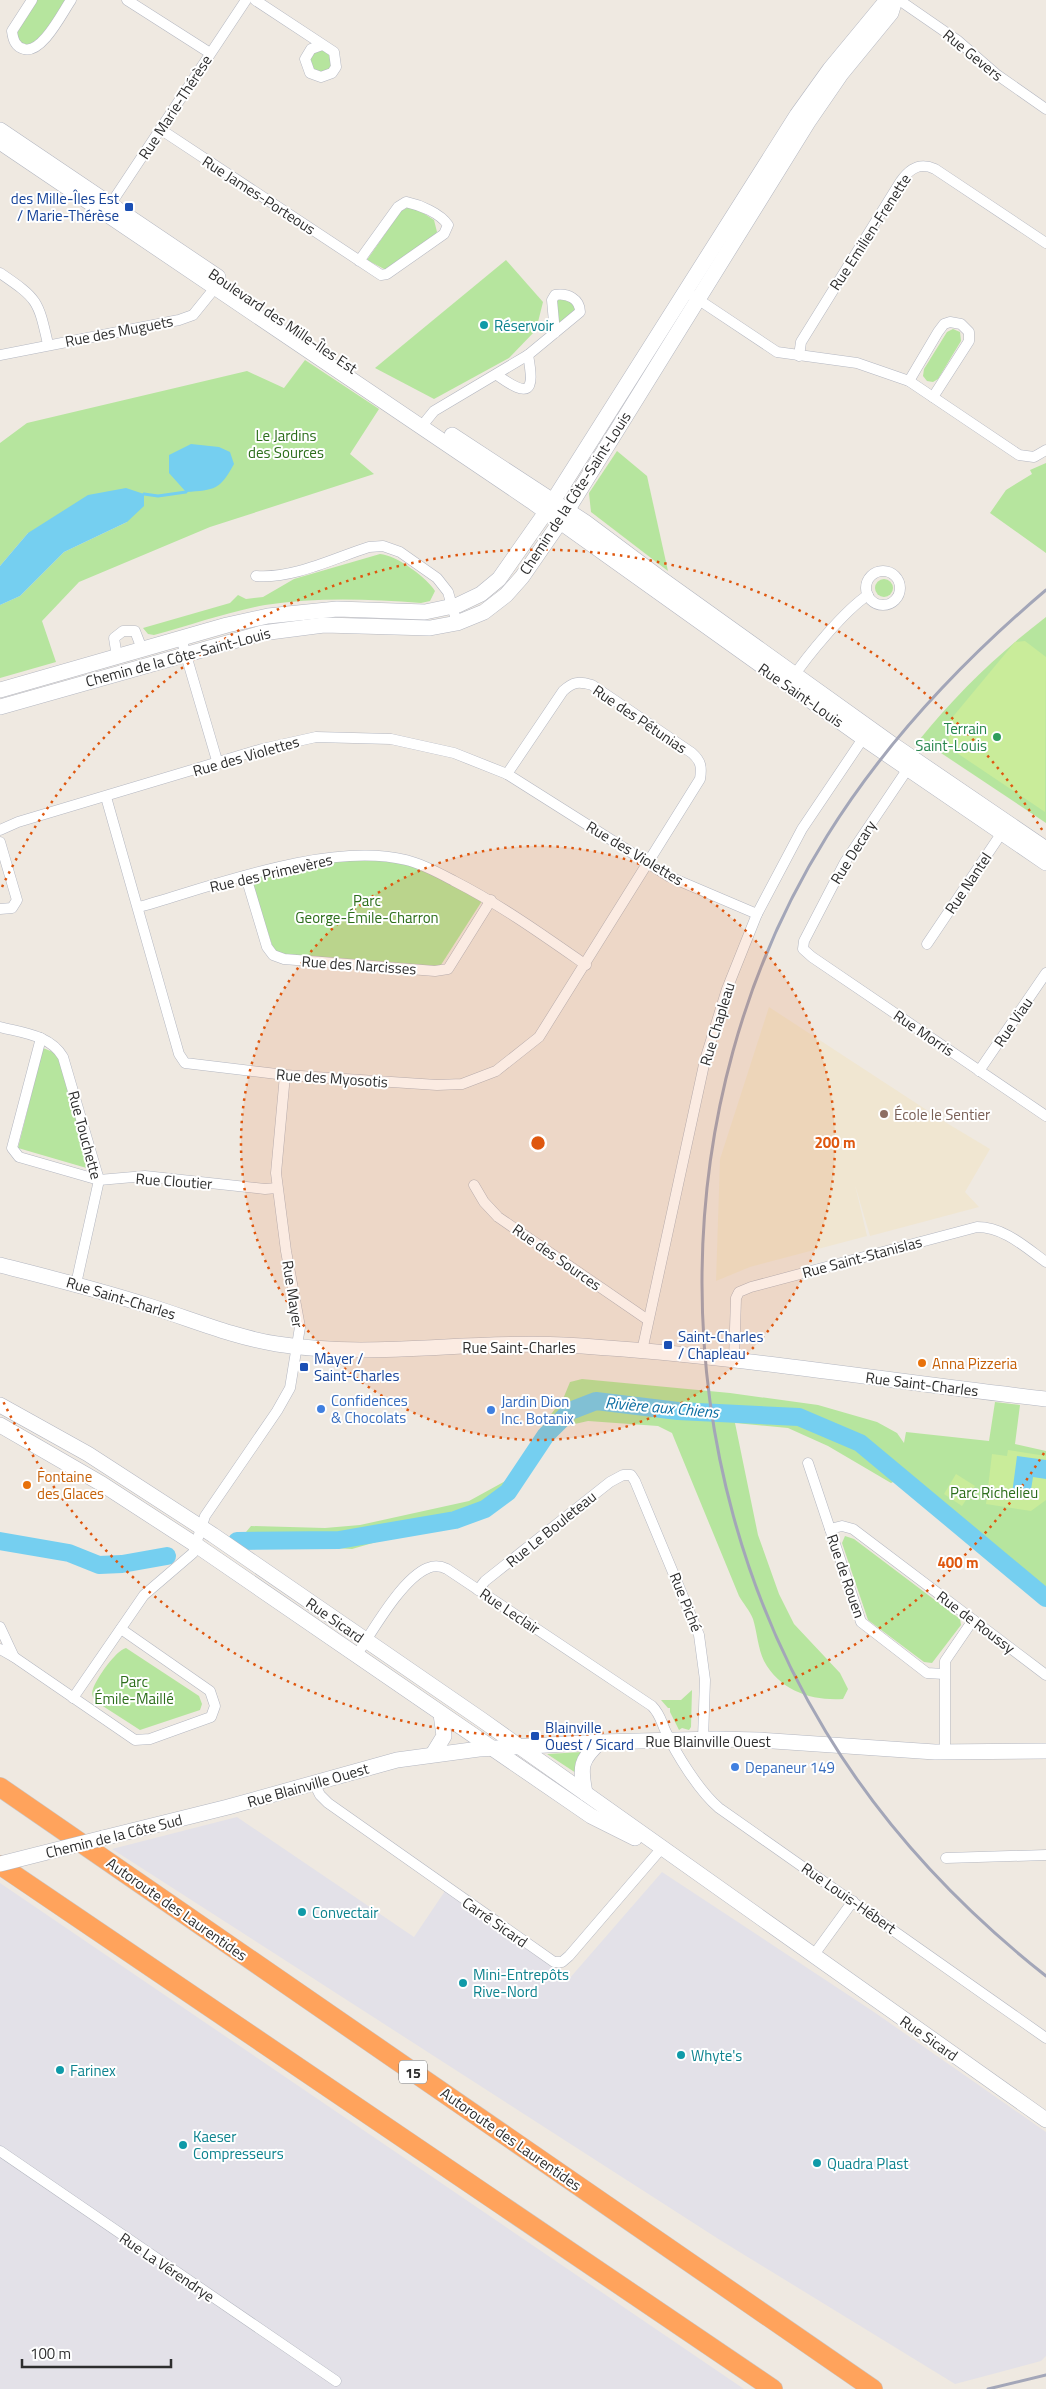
<svg xmlns="http://www.w3.org/2000/svg" width="1046" height="2389" font-family="'Titillium Web',sans-serif">
  <style>
    .industrial { fill: #e3e1e8 }
    .education { fill: #f0e6d1 }
    .green { fill: #b6e59e }
    .pitch { fill: #c9ec9a }
    .water { fill: #75cff0 }
    .lines { fill: none; stroke-linecap: round; stroke-linejoin: round }
    .stream { stroke: #75cff0; stroke-width: 3 }
    .river { stroke: #75cff0; stroke-width: 18 }
    .street-casing { stroke: #b4b7c1; stroke-width: 11 }
    .secondary-casing { stroke: #b4b7c1; stroke-width: 16 }
    .highway-casing { stroke: #c9c9c9; stroke-width: 20 }
    .street { stroke: #fff; stroke-width: 10 }
    .secondary { stroke: #fff; stroke-width: 15 }
    .highway { stroke: #ffa35c; stroke-width: 19 }
    .rail { stroke: #a3a6b8; stroke-width: 3 }
    .secondary-bridge-casing { stroke: #b4b7c1; stroke-width: 16; stroke-linecap: butt }
    .secondary-bridge { stroke: #fff; stroke-width: 15 }
    .ring { fill: none; stroke: #df570e; stroke-width: 2.5; stroke-dasharray: 2.5 5 }
    .transit-dot { fill: #1a4fb4; stroke: #fff; stroke-width: 2 }
    .culture-dot { fill: #0f9aa8; stroke: #fff; stroke-width: 2 }
    .leisure-dot { fill: #2e9e5b; stroke: #fff; stroke-width: 2 }
    .education-dot { fill: #8d6e63; stroke: #fff; stroke-width: 2 }
    .food-dot { fill: #e8710a; stroke: #fff; stroke-width: 2 }
    .shop-dot { fill: #3f7fe0; stroke: #fff; stroke-width: 2 }
    .labels { text-anchor: middle; dominant-baseline: central; stroke-width: 4; stroke-linejoin: round; paint-order: stroke }
    .shield { fill: #fff; stroke: #6d6d6d; stroke-width: 1 }
    .shield-label { font-size: 14px; font-weight: bold; fill: #2e2e2e }
    .street-label { font-size: 15px; fill: #2e2e2e; stroke: #fff }
    .transit-label { font-size: 15px; fill: #164399; stroke: #fff; text-anchor: start }
    .culture-label { font-size: 15px; fill: #0d838f; stroke: #fff; text-anchor: start }
    .park-label { font-size: 15px; fill: #2c6e1b; stroke: #fff }
    .leisure-label { font-size: 15px; fill: #27864d; stroke: #fff; text-anchor: end }
    .education-label { font-size: 15px; fill: #785e54; stroke: #fff; text-anchor: start }
    .food-label { font-size: 15px; fill: #c56008; stroke: #fff; text-anchor: start }
    .shop-label { font-size: 15px; fill: #366cbe; stroke: #fff; text-anchor: start }
    .water-label { font-size: 16px; font-style: italic; fill: #0d6fa3; stroke: #fff }
    .centre { fill: #df570e; stroke: #fff; stroke-width: 2.5 }
    .ring-label { font-size: 15px; text-anchor: middle; font-weight: bold; fill: #df570e; stroke: #fff; stroke-width: 4; stroke-linejoin: round; paint-order: stroke }
  </style>
  <rect width="100%" height="100%" fill="#efe9e1"/>
  <!-- industrial -->
  <g class="industrial">
    <path d="M237 1817 414 1937 445 1891 569 1979 662 1872 874 2012 1046 2132V2356L1041 2361 955 2384 720 2240 112 1849Z"/>
    <path d="M0 1883 744 2389H0Z"/>
  </g>
  <!-- education -->
  <path class="education" d="M769 1007 945 1122 990 1149 965 1192 979 1207 870 1236 855 1185 867 1236 750 1267 716 1281 720 1159Z"/>
  <!-- green -->
  <g class="green">
    <path d="M32 0H71L42 42 28 50 13 40Z"/>
    <path d="M320 48 332 54 331 70 315 74 307 59Z"/>
    <path d="M409 207 417 209 434 220 437 232 434 236 386 270 367 260 401 211Z"/>
    <path d="M506 260 543 302 536 330 509 358 434 399 375 368Z"/>
    <path d="M557 298 575 302 578 311 557 327Z"/>
    <path d="M953 329 960 332 961 341 938 379 933 382 927 381 923 376 924 369 947 332Z"/>
    <path d="M305 360 379 409 350 454 374 474 210 527 79 582 42 621 56 662 0 678V605L20 596 64 552 127 522 28 533 0 566V443L27 423 247 371 284 388Z"/>
    <path d="M617 451 647 476 668 571 591 512 589 493Z"/>
    <path d="M1046 463V553L990 513 1006 490 1032 474 1030 470Z"/>
    <path d="M380 554C397 555 428 579 435 591L430 601 421 603C368 599 317 597 265 605 228 612 191 625 154 635L148 634 143 628 230 603 238 595 246 599 263 597 294 579Z"/>
    <circle cx="884" cy="588" r="9"/>
    <path d="M1046 617V823L920 739C957 693 999 653 1046 617Z"/>
    <path d="M405 860 482 901 439 968 275 954 250 878 308 861Z"/>
    <path d="M43 1048 58 1054 90 1169 18 1148Z"/>
    <path d="M582 1379 730 1393 818 1405 877 1422 897 1433 904 1443 906 1432 989 1441 995 1402 1020 1405 1015 1444 1046 1451V1603L899 1479 891 1483 828 1446 788 1428 735 1423 758 1535 779 1594 794 1624 840 1673 848 1689 843 1699C812 1701 780 1691 764 1661 758 1649 757 1632 753 1619 750 1611 743 1603 739 1596L674 1438 672 1433 658 1426 588 1421 566 1426 551 1439 522 1483 496 1508 476 1521 457 1528 397 1536 352 1549 259 1544 250 1541 246 1532 251 1526 325 1528 360 1525 469 1501 509 1479 522 1467 548 1418 563 1399 570 1382Z"/>
    <path d="M845 1536 854 1539 960 1619 961 1625 932 1663 924 1662 868 1620 842 1543Z"/>
    <path d="M126 1648 199 1696 202 1704 200 1710 140 1730 95 1701C93 1697 91 1694 93 1689 96 1679 116 1650 126 1648Z"/>
    <path d="M692 1690 691 1727 689 1730 682 1728 679 1730 670 1712V1708H668L661 1700H681Z"/>
    <path d="M582 1752 576 1773 547 1754Z"/>
  </g>
  <!-- pitch -->
  <g class="pitch">
    <path d="M1025 641 1046 657 1045 812 951 749 946 725 1015 642Z"/>
    <path d="M1008 1450 1046 1456V1500L1031 1511 986 1504 992 1454 1007 1456Z"/>
    <path d="M956 1474 975 1486 962 1506 944 1494Z"/>
  </g>
  <!-- water -->
  <g class="water">
    <path d="M191 444 219 447 230 452 234 464C220 490 215 490 186 492L169 473V455Z"/>
    <path d="M126 488 144 494V506L127 522 64 552 20 596 0 605V566L28 533 88 495Z"/>
    <path d="M1017 1456 1046 1460V1479L1033 1477 1030 1496 1012 1494Z"/>
  </g>
  <g class="lines">
    <!-- stream -->
    <path class="stream" d="M144 494 158 496 186 492"/>
    <!-- river -->
    <g class="river">
      <path d="M0 1541 69 1553 99 1565 122 1564 167 1556"/>
      <path d="M237 1541 339 1540 455 1520 485 1509 508 1492 546 1435 570 1411 596 1401 678 1411 799 1417 860 1443 1046 1598"/>
    </g>
    <!-- street casing -->
    <g class="street-casing">
      <g id="street">
        <path d="M32 0 12 31C13 39 15 47 24 49 42 54 62 13 71 0"/>
        <path d="M127 0 210 53"/>
        <path d="M255 0 334 52 336 67 332 73 321 77 310 73 305 59 311 49 322 45"/>
        <path d="M899 0 957 40 996 74 1046 109"/>
        <path d="M160 129 381 275 387 274 444 234 448 225C440 213 420 205 406 202L398 207 359 261"/>
        <path d="M108 208 246 0"/>
        <path d="M0 273C38 299 38 300 48 344"/>
        <path d="M693 296 777 352 857 363 909 381 1019 455 1034 457 1046 450"/>
        <path d="M0 355 179 320 193 315 218 284"/>
        <path d="M799 356 801 342 901 181C910 168 920 162 935 169L1046 243"/>
        <path d="M497 375C529 398 535 393 528 355"/>
        <path d="M909 381 938 332 944 324 950 322 961 324 969 332V341L933 397"/>
        <path d="M421 427 434 411 528 355 580 312C580 299 568 293 555 295L552 300 555 333"/>
        <circle cx="883" cy="588" r="17"/>
        <path d="M256 576C294 579 334 558 369 547L383 546 400 552 437 578 448 592 457 623"/>
        <path d="M181 638 218 764"/>
        <path d="M117 657 114 638 123 631H135L142 649"/>
        <path d="M791 680C807 656 845 610 868 595"/>
        <path d="M911 764 845 862 804 941 803 949 812 957 1046 1116"/>
        <path d="M106 797 179 1054 185 1063 285 1075 437 1085 462 1084 496 1071 539 1037 700 779C702 767 701 761 692 753L592 685C578 681 573 682 563 691L507 774"/>
        <path d="M0 830 18 822 262 749 316 737 391 739 454 753 507 774 670 877 757 914"/>
        <path d="M0 842 17 900 12 908 0 909"/>
        <path d="M246 877 267 947 273 955 284 959 435 971 448 969 491 900"/>
        <path d="M139 907C213 886 330 841 406 860 423 864 439 873 454 881 501 905 543 935 586 965"/>
        <path d="M927 944 1005 828"/>
        <path d="M0 1027C23 1033 50 1035 63 1057L99 1180 76 1284"/>
        <path d="M41 1038 12 1148 19 1157 99 1180 145 1176 265 1189 277 1188"/>
        <path d="M979 1071 1046 973"/>
        <path d="M474 1185 484 1202 498 1217 648 1320"/>
        <path d="M642 1351 705 1060 727 989 757 914 802 829 866 734"/>
        <path d="M734 1360 736 1298 739 1292 751 1287 977 1227C1004 1227 1025 1247 1046 1262"/>
        <path d="M808 1463 861 1622 927 1673 944 1674"/>
        <path d="M830 1529 842 1526 853 1529 1046 1675"/>
        <path d="M478 1590 485 1581 610 1482 623 1475H631L635 1481 699 1635 705 1680 703 1739"/>
        <path d="M0 1627 14 1657 0 1649"/>
        <path d="M356 1656C372 1632 402 1578 428 1568 435 1565 441 1566 447 1569L652 1706C660 1714 661 1721 665 1730 676 1754 699 1791 719 1808L1046 2038"/>
        <path d="M14 1657 135 1740 150 1739 211 1717 215 1706 210 1691 121 1629"/>
        <path d="M73 1698 144 1595 193 1553 205 1516 277 1411 290 1388 300 1327 286 1251 276 1173 285 1075"/>
        <path d="M945 1752V1661L973 1620"/>
        <path d="M314 1783 320 1795 328 1803 554 1962H562L569 1956 661 1849"/>
        <path d="M946 1858 1046 1855"/>
        <path d="M813 1956 853 1901"/>
        <path d="M0 2151 336 2381"/>
      </g>
    </g>
    <!-- secondary casing -->
    <g class="secondary-casing">
      <g id="secondary">
        <path d="M0 130 218 277"/>
        <path d="M0 142 531 501 863 738 1046 863"/>
        <path d="M452 435 585 522 660 578 892 744 1046 849"/>
        <path d="M0 690 227 625 268 616 337 609 425 612 458 605 481 594 499 579 546 512 797 115 830 69 882 6 891 0"/>
        <path d="M0 707 262 633 324 625 430 628 457 623 484 612 506 595 522 577 560 522 808 122 841 74 891 13 895 0"/>
        <path d="M0 1265C50 1278 100 1290 149 1306 191 1319 233 1337 277 1344 372 1359 468 1340 564 1345 726 1354 886 1381 1046 1399"/>
        <path d="M0 1405 88 1454 213 1535 482 1720 1046 2120"/>
        <path d="M0 1425 102 1484 196 1545 591 1816 635 1838"/>
        <path d="M433 1754 444 1736 441 1714"/>
        <path d="M585 1793C580 1767 580 1760 600 1742"/>
        <path d="M103 1838 228 1807 397 1760 479 1749 600 1742 716 1739 759 1740 935 1752 1046 1751"/>
      </g>
    </g>
    <!-- highway casing -->
    <g class="highway-casing">
      <g id="highway">
        <path d="M0 1787 873 2389"/>
        <path d="M0 1865 773 2389"/>
      </g>
    </g>
    <!-- street -->
    <use href="#street" class="street"/>
    <!-- secondary -->
    <use href="#secondary" class="secondary"/>
    <!-- highway -->
    <use href="#highway" class="highway"/>
    <!-- rail -->
    <g class="rail">
      <path d="M1046 590C961 662 886 741 827 836 659 1105 662 1462 826 1732 883 1826 960 1908 1046 1976"/>
      <path d="M988 2389 1046 2375"/>
    </g>
    <!-- secondary-bridge casing -->
    <g class="secondary-bridge-casing">
      <path id="secondary-bridge" d="M0 1864 103 1838"/>
    </g>
    <!-- secondary-bridge -->
    <use href="#secondary-bridge" class="secondary-bridge"/>
  </g>
  <!-- distance rings -->
  <circle cx="538" cy="1143" r="297" fill="#df570e" fill-opacity=".12"/>
  <g class="ring">
    <circle cx="538" cy="1143" r="297"/>
    <path d="M1044 1453A594 594 0 0 1 2 1399M2 887A594 594 0 0 1 1044 833"/>
  </g>
  <!-- markers -->
  <g class="transit-dot">
    <rect x="124" y="202" width="10" height="10" rx="2.5"/>
    <rect x="663" y="1340" width="10" height="10" rx="2.5"/>
    <rect x="299" y="1362" width="10" height="10" rx="2.5"/>
    <rect x="530" y="1731" width="10" height="10" rx="2.5"/>
  </g>
  <g class="culture-dot">
    <circle cx="484" cy="325" r="5"/>
    <circle cx="302" cy="1912" r="5"/>
    <circle cx="463" cy="1983" r="5"/>
    <circle cx="681" cy="2055" r="5"/>
    <circle cx="60" cy="2070" r="5"/>
    <circle cx="183" cy="2145" r="5"/>
    <circle cx="817" cy="2163" r="5"/>
  </g>
  <circle class="leisure-dot" cx="997" cy="737" r="5"/>
  <circle class="education-dot" cx="884" cy="1114" r="5"/>
  <g class="food-dot">
    <circle cx="922" cy="1363" r="5"/>
    <circle cx="27" cy="1485" r="5"/>
  </g>
  <g class="shop-dot">
    <circle cx="321" cy="1409" r="5"/>
    <circle cx="491" cy="1410" r="5"/>
    <circle cx="735" cy="1767" r="5"/>
  </g>
  <g class="labels">
    <!-- shield labels -->
    <rect class="shield" x="399" y="2060.5" width="28" height="23" rx="4"/>
    <g class="shield-label">
      <text x="413" y="2072">15</text>
    </g>
    <!-- street labels -->
    <g class="street-label">
      <text transform="translate(973 55) rotate(39)">Rue Gevers</text>
      <text transform="translate(175 107) rotate(-57)">Rue Marie-Thérèse</text>
      <text transform="translate(259 195) rotate(33)">Rue James-Porteous</text>
      <text transform="translate(870 232) rotate(-57)">Rue Emilien-Frenette</text>
      <text transform="translate(283 321) rotate(34)">Boulevard des Mille-Îles Est</text>
      <text transform="translate(119 331) rotate(-11)">Rue des Muguets</text>
      <text transform="translate(575 493) rotate(-57)">Chemin de la Côte-Saint-Louis</text>
      <text transform="translate(178 657) rotate(-15)">Chemin de la Côte-Saint-Louis</text>
      <text transform="translate(801 695) rotate(35)">Rue Saint-Louis</text>
      <text transform="translate(640 719) rotate(34)">Rue des Pétunias</text>
      <text transform="translate(246 756) rotate(-16)">Rue des Violettes</text>
      <text transform="translate(853 852) rotate(-58)">Rue Decary</text>
      <text transform="translate(635 853) rotate(31)">Rue des Violettes</text>
      <text transform="translate(271 873) rotate(-13)">Rue des Primevères</text>
      <text transform="translate(968 883) rotate(-56)">Rue Nantel</text>
      <text transform="translate(359 965) rotate(4)">Rue des Narcisses</text>
      <text transform="translate(1013 1022) rotate(-56)">Rue Viau</text>
      <text transform="translate(717 1024) rotate(-73)">Rue Chapleau</text>
      <text transform="translate(924 1033) rotate(34)">Rue Morris</text>
      <text transform="translate(332 1078) rotate(4)">Rue des Myosotis</text>
      <text transform="translate(85 1135) rotate(75)">Rue Touchette</text>
      <text transform="translate(174 1181) rotate(4)">Rue Cloutier</text>
      <text transform="translate(557 1257) rotate(35)">Rue des Sources</text>
      <text transform="translate(862 1257) rotate(-15)">Rue Saint-Stanislas</text>
      <text transform="translate(293 1294) rotate(81)">Rue Mayer</text>
      <text transform="translate(121 1298) rotate(17)">Rue Saint-Charles</text>
      <text x="519" y="1347">Rue Saint-Charles</text>
      <text transform="translate(922 1384) rotate(7)">Rue Saint-Charles</text>
      <text transform="translate(551 1529) rotate(-39)">Rue Le Bouleteau</text>
      <text transform="translate(846 1576) rotate(71)">Rue de Rouen</text>
      <text transform="translate(686 1602) rotate(68)">Rue Piché</text>
      <text transform="translate(510 1611) rotate(34)">Rue Leclair</text>
      <text transform="translate(335 1620) rotate(35)">Rue Sicard</text>
      <text transform="translate(976 1622) rotate(37)">Rue de Roussy</text>
      <text x="708" y="1741">Rue Blainville Ouest</text>
      <text transform="translate(308 1785) rotate(-16)">Rue Blainville Ouest</text>
      <text transform="translate(114 1836) rotate(-14)">Chemin de la Côte Sud</text>
      <text transform="translate(849 1898) rotate(35)">Rue Louis-Hébert</text>
      <text transform="translate(177 1909) rotate(35)">Autoroute des Laurentides</text>
      <text transform="translate(495 1922) rotate(35)">Carré Sicard</text>
      <text transform="translate(929 2038) rotate(35)">Rue Sicard</text>
      <text transform="translate(511 2139) rotate(35)">Autoroute des Laurentides</text>
      <text transform="translate(167 2267) rotate(34)">Rue La Vérendrye</text>
    </g>
    <!-- transit labels -->
    <g class="transit-label">
      <text x="119" y="198" text-anchor="end">des Mille-Îles Est<tspan x="119" dy="17">/ Marie-Thérèse</tspan></text>
      <text x="678" y="1336">Saint-Charles<tspan x="678" dy="17">/ Chapleau</tspan></text>
      <text x="314" y="1358">Mayer /<tspan x="314" dy="17">Saint-Charles</tspan></text>
      <text x="545" y="1727">Blainville<tspan x="545" dy="17">Ouest / Sicard</tspan></text>
    </g>
    <!-- culture labels -->
    <g class="culture-label">
      <text x="494" y="325">Réservoir</text>
      <text x="312" y="1912">Convectair</text>
      <text x="473" y="1974">Mini-Entrepôts<tspan x="473" dy="17">Rive-Nord</tspan></text>
      <text x="691" y="2055">Whyte's</text>
      <text x="70" y="2070">Farinex</text>
      <text x="193" y="2136">Kaeser<tspan x="193" dy="17">Compresseurs</tspan></text>
      <text x="827" y="2163">Quadra Plast</text>
    </g>
    <!-- park labels -->
    <g class="park-label">
      <text x="286" y="435">Le Jardins<tspan x="286" dy="17">des Sources</tspan></text>
      <text x="367" y="900">Parc<tspan x="367" dy="17">George-Émile-Charron</tspan></text>
      <text x="994" y="1492">Parc Richelieu</text>
      <text x="134" y="1681">Parc<tspan x="134" dy="17">Émile-Maillé</tspan></text>
    </g>
    <!-- leisure labels -->
    <g class="leisure-label">
      <text x="987" y="728">Terrain<tspan x="987" dy="17">Saint-Louis</tspan></text>
    </g>
    <!-- education labels -->
    <g class="education-label">
      <text x="894" y="1114">École le Sentier</text>
    </g>
    <!-- food labels -->
    <g class="food-label">
      <text x="932" y="1363">Anna Pizzeria</text>
      <text x="37" y="1476">Fontaine<tspan x="37" dy="17">des Glaces</tspan></text>
    </g>
    <!-- shop labels -->
    <g class="shop-label">
      <text x="331" y="1400">Confidences<tspan x="331" dy="17">&amp; Chocolats</tspan></text>
      <text x="501" y="1401">Jardin Dion<tspan x="501" dy="17">Inc. Botanix</tspan></text>
      <text x="745" y="1767">Depaneur 149</text>
    </g>
    <!-- water labels -->
    <g class="water-label">
      <text transform="translate(662 1407) rotate(5)">Rivière aux Chiens</text>
    </g>
  </g>
  <circle cx="538" cy="1143" r="8" class="centre"/>
  <g class="ring-label">
    <text x="835" y="1148">200 m</text>
    <text x="958" y="1568">400 m</text>
  </g>
  <!-- scale -->
  <path d="M22 2359v8h149v-8" fill="none" stroke="#2e2e2e" stroke-width="2.5"/>
  <text x="30" y="2359" font-size="15" fill="#2e2e2e" stroke="#ffffff" stroke-width="4" paint-order="stroke">100 m</text>
</svg>
